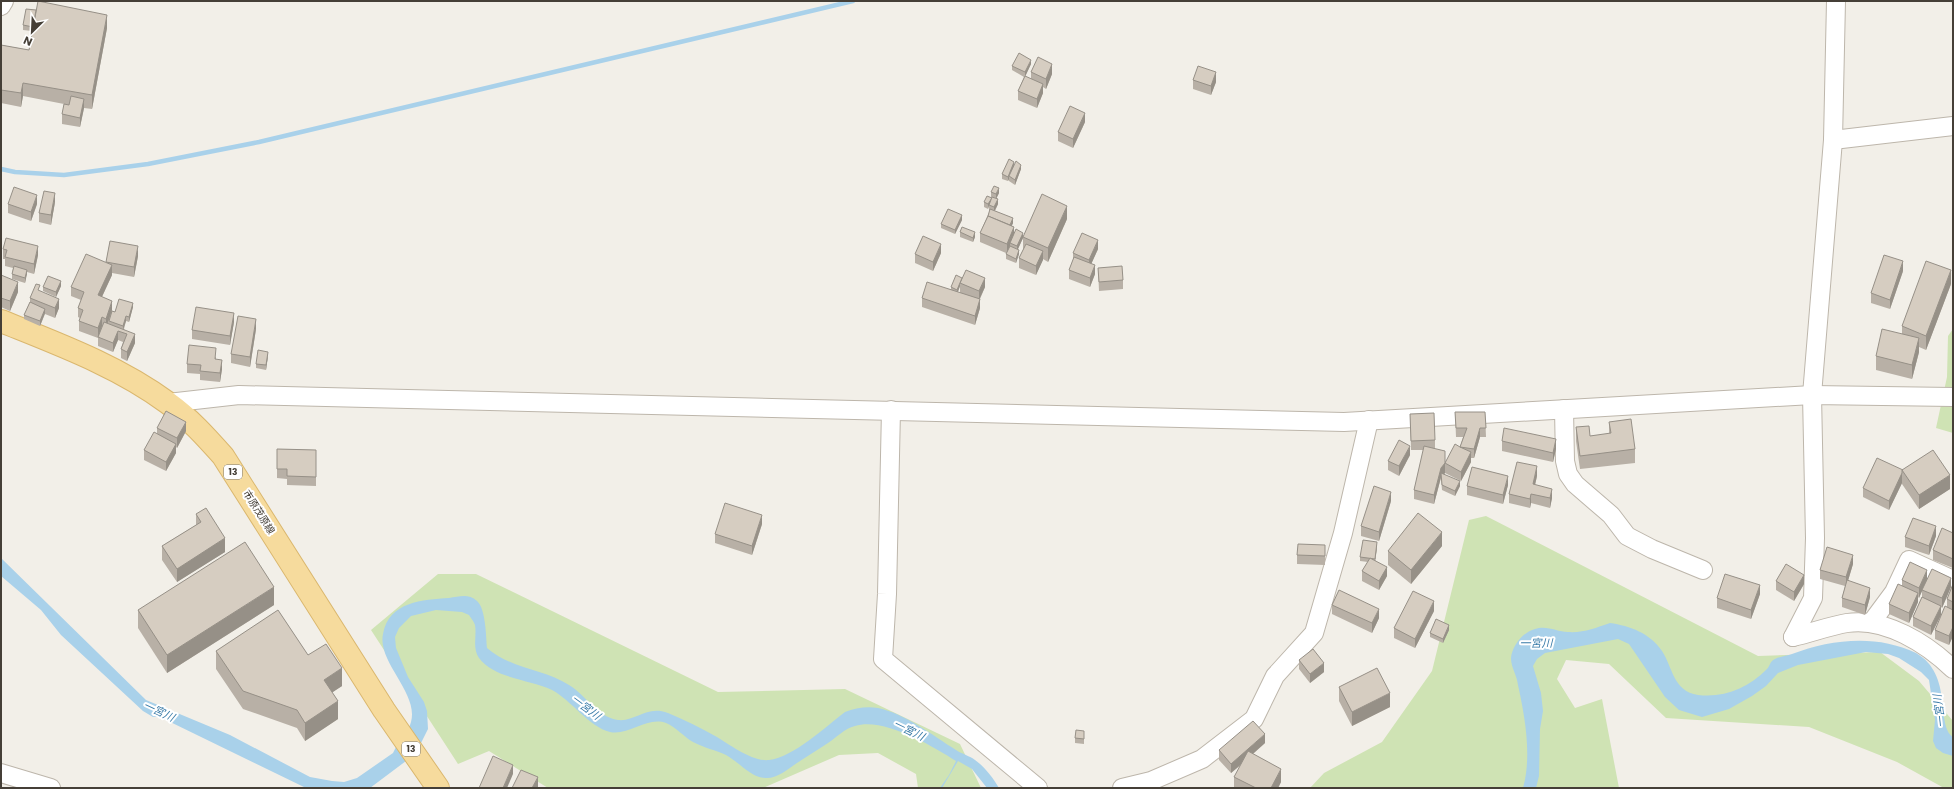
<svg xmlns="http://www.w3.org/2000/svg" width="1954" height="789" font-family="Poppins,'Noto Sans JP',sans-serif">
  <style>
    .green { fill: #cfe3b4 }
    .water { fill: #a9d1ea }
    .lines { fill: none; stroke-linecap: round; stroke-linejoin: round }
    .stream { stroke: #a9d1ea; stroke-width: 4.5 }
    .minor-casing { stroke: #bdb6ab; stroke-width: 20 }
    .major-casing { stroke: #dab76e; stroke-width: 24 }
    .minor { stroke: #fff; stroke-width: 18 }
    .major { stroke: #f6db9d; stroke-width: 22 }
    .wall { fill: #b8b0a6; fill-rule: evenodd }
    .shaded-wall { fill: #969087 }
    .building { fill: #d6cdc1; stroke: #969087 }
    .labels { text-anchor: middle; dominant-baseline: central; stroke-width: 4; stroke-linejoin: round; paint-order: stroke }
    .shield { fill: #fff; stroke: #7d7973; stroke-width: 1 }
    .shield-label { font-size: 9px; font-weight: bold; fill: #453f37 }
    .street-label { font-size: 10px; fill: #453f37; stroke: #fff }
    .water-label { font-size: 11px; font-style: italic; fill: #397ba8; stroke: #fff }
  </style>
  <rect width="100%" height="100%" fill="#f2efe8"/>
  <!-- green -->
  <g class="green">
    <path d="M1953 329V433L1936 428 1947 377 1948 336Z"/>
    <path d="M1486 516 1758 656 1880 652 1919 681 1953 721V788H1944L1897 762 1809 727 1666 718 1609 664 1566 660 1557 679 1575 708 1602 699 1619 788H1310L1324 773 1382 742 1432 671 1469 520Z"/>
    <path d="M438 574H476L718 692 845 689 960 744 981 788H918L916 774 878 753 839 755 763 788H548L489 751 458 764 371 630Z"/>
  </g>
  <!-- water -->
  <g class="water">
    <path d="M1 558 146 700 230 735 310 777 332 781 344 782 357 778 393 753 397 745 400 744C404 737 409 729 411 722 419 693 377 662 383 634 389 601 423 600 449 598 459 597 468 593 477 601 486 609 486 637 487 648 511 669 544 669 569 685 586 695 597 717 618 720 636 722 646 705 668 713 685 720 701 728 717 737 730 745 753 762 769 760 794 757 825 727 845 712 855 708 867 706 878 708 906 714 932 735 956 750 962 754 970 756 975 760 985 767 993 778 999 788H987L972 769 958 761 942 788H940L949 775 956 761C932 746 884 717 855 726 844 729 837 737 828 743 818 750 807 756 797 763 788 769 777 779 765 778 750 777 739 762 726 755 716 750 704 748 693 742 684 737 676 727 666 723 647 716 629 736 610 732 589 727 571 700 552 690 529 679 495 679 479 658 472 648 477 636 475 625 474 622 471 618 469 615L462 612 436 610 411 616 399 628 395 637 396 648 408 677 424 702 427 711 428 729 420 745 410 758 370 788H306L160 717H153L143 711 61 635 41 610 1 576Z"/>
    <path d="M1610 623C1630 626 1650 633 1662 651 1673 668 1673 691 1698 695 1725 698 1748 688 1767 669 1769 667 1770 663 1772 661 1776 657 1786 656 1792 654 1831 639 1877 634 1916 653 1954 675 1935 725 1953 737V756L1943 753 1936 748 1933 741 1935 720 1929 680 1921 672 1899 658 1888 654 1866 652 1798 665 1778 673 1766 686 1752 696 1729 709 1702 717 1679 710 1665 697 1629 644 1618 639 1545 653 1537 659 1533 666 1541 693 1543 711 1540 729 1539 776 1536 788H1523C1532 756 1525 717 1518 685 1517 675 1511 668 1511 658 1512 646 1523 632 1535 629 1547 625 1557 632 1568 632 1584 633 1595 628 1610 623Z"/>
  </g>
  <g class="lines">
    <!-- stream -->
    <path class="stream" d="M1 169 15 172 64 175 148 164 259 142 853 1"/>
    <!-- minor casing -->
    <g class="minor-casing">
      <g id="minor">
        <path d="M1 6 4 1"/>
        <path d="M1833 140 1953 126"/>
        <path d="M168 403 239 395 1344 422 1812 395 1953 397"/>
        <path d="M1564 409 1565 461 1568 474 1575 484 1611 515 1627 536 1652 549 1703 570"/>
        <path d="M891 410 887 594 883 659 1038 788"/>
        <path d="M1871 623 1894 592 1909 560 1953 580"/>
        <path d="M1793 637 1813 598 1815 538 1812 395 1833 140 1836 1"/>
        <path d="M1793 637C1811 633 1829 626 1847 623 1885 617 1927 644 1953 669"/>
        <path d="M1 773 51 788"/>
        <path d="M1122 788 1151 781 1202 759 1254 719 1275 676 1314 633 1343 533 1369 420"/>
      </g>
    </g>
    <!-- major casing -->
    <g class="major-casing">
      <path id="major" d="M1 321C58 344 118 366 168 403 189 418 206 437 223 456L384 710 438 788"/>
    </g>
    <!-- minor -->
    <use href="#minor" class="minor"/>
    <!-- major -->
    <use href="#major" class="major"/>
  </g>
  <!-- wall -->
  <g class="wall">
    <path d="M23 25 107 28 92 109 84 108 80 127 62 124V114L64 104 23 96 21 107 1 103V45L29 50 32 31 23 30Z"/>
    <path d="M1031 64 1025 76 1031 79V72L1052 74 1046 89 1043 87V93L1037 108 1018 100V91L1024 77 1012 70V66Z"/>
    <path d="M1193 80 1216 82 1211 95 1193 89Z"/>
    <path d="M1085 122 1073 148 1058 141V132Z"/>
    <path d="M1014 165 1021 169 1015 185 1009 181V179L1008 181 1002 179V174Z"/>
    <path d="M991 192 999 193 996 199 998 204 995 211 1013 223 1011 226 1014 234 1023 236 1067 219 1048 262 1043 259 1036 275 1019 268V258L1023 250V238L1018 249 1019 254 1016 263 1006 259V253L980 242V233L990 210H989V206L988 209 984 207V202L995 198 991 197Z"/>
    <path d="M55 202 51 225 39 222V213Z"/>
    <path d="M8 204H37L31 221 8 213Z"/>
    <path d="M962 220 955 234 941 228V224Z"/>
    <path d="M960 232 975 237 973 242 960 237Z"/>
    <path d="M110 241 138 256 134 277 112 273V275L102 297 112 310V311L115 312 133 307 129 322 126 321 124 329 135 343 127 361 121 358V349L123 342 118 340 113 352 98 346V337V338L79 331V321L80 318 78 317V308L81 300 71 296V287L106 263Z"/>
    <path d="M3 249 38 255 34 274 27 272 25 283 12 279V274L13 268 5 266V259H3Z"/>
    <path d="M1098 249 1091 264 1095 274 1090 287 1069 279V270L1073 260V253Z"/>
    <path d="M941 253 933 271 915 263V254Z"/>
    <path d="M1098 268 1123 280V289L1099 291Z"/>
    <path d="M1903 271 1890 309 1871 303V293Z"/>
    <path d="M1 275 18 292 10 311 1 307Z"/>
    <path d="M962 280 985 287 980 299V308L975 325 922 307V298L951 289V287ZM960 286V293L958 292Z"/>
    <path d="M1951 284 1926 350 1919 347V352L1912 379 1876 370V356L1902 334V326Z"/>
    <path d="M61 286 56 297 43 291V287Z"/>
    <path d="M40 291 59 308 55 318 45 314 40 326 24 319V315L30 302V298Z"/>
    <path d="M234 322 230 345 192 339V330Z"/>
    <path d="M256 329 250 367 231 363V354Z"/>
    <path d="M268 356 266 370 256 368V364Z"/>
    <path d="M216 357V360L222 369 220 382 200 380V374L187 373V364Z"/>
    <path d="M1455 412H1485L1486 437H1480L1474 458H1471V462L1461 481 1445 473 1444 474 1460 486 1455 496 1442 490 1441 478 1434 504 1414 499V490L1424 450H1411L1410 414 1435 440V449L1445 462 1460 447 1463 437H1456Z"/>
    <path d="M1609 422 1635 449V463L1580 469 1576 441V427L1590 436 1609 434Z"/>
    <path d="M157 428 186 431 177 448 176 447V453L166 471 144 460V450L157 433Z"/>
    <path d="M1502 441 1556 449 1553 462 1502 451Z"/>
    <path d="M277 449 316 450V486L287 485V479L277 478Z"/>
    <path d="M1410 455 1399 476 1388 470V461Z"/>
    <path d="M1903 470 1950 489 1919 509 1902 484V483L1889 510 1863 497V488Z"/>
    <path d="M1537 476 1535 485 1552 498 1550 508 1531 503 1530 508 1509 503V494Z"/>
    <path d="M1508 485 1503 504 1467 495V486Z"/>
    <path d="M1391 501 1379 541 1361 536V526Z"/>
    <path d="M196 514 225 552 177 582 162 560V546L196 525Z"/>
    <path d="M762 524 752 555 715 543V534Z"/>
    <path d="M1953 533V568L1933 560V550Z"/>
    <path d="M1936 536 1929 555 1905 547V537Z"/>
    <path d="M1442 546 1411 584 1388 565V551Z"/>
    <path d="M1377 547 1375 560 1387 576 1379 590 1362 581V571L1368 562 1360 561V557Z"/>
    <path d="M1325 554V565L1297 564V555Z"/>
    <path d="M1853 564 1848 581 1870 597 1865 615 1842 607V598L1845 586 1820 579V570Z"/>
    <path d="M1927 579 1951 587 1942 608 1941 607V615L1931 635 1913 626V617L1922 597V590L1919 598 1918 597V602L1909 623 1889 614V604L1902 586V580Z"/>
    <path d="M1776 581 1804 584 1794 601 1776 590Z"/>
    <path d="M1953 584V636L1949 645 1935 639V630L1947 607V599Z"/>
    <path d="M1760 594 1751 619 1717 608V598Z"/>
    <path d="M274 605 167 673 138 628V610Z"/>
    <path d="M1332 605 1379 618 1372 633 1332 614Z"/>
    <path d="M1434 611 1415 648 1394 638V628Z"/>
    <path d="M1449 630 1443 643 1430 637V633Z"/>
    <path d="M216 651 308 655 342 686 332 692 338 719 305 741 297 728 243 709 216 669Z"/>
    <path d="M1299 660 1324 672 1310 683 1299 669Z"/>
    <path d="M1339 687 1390 707 1352 726 1339 701Z"/>
    <path d="M1084 736V744L1075 743V738Z"/>
    <path d="M1265 743 1253 754 1281 782 1278 788H1234V777L1241 765 1231 773 1219 760V750Z"/>
  </g>
  <!-- shaded-wall -->
  <g class="shaded-wall">
    <path d="M107 15V28L92 109V95Z"/>
    <path d="M1031 60V64L1025 77V72Z"/>
    <path d="M1052 64V74L1046 89V79Z"/>
    <path d="M1216 72V82L1211 95V86Z"/>
    <path d="M23 83V96L21 107V93Z"/>
    <path d="M1043 84V93L1037 108V99Z"/>
    <path d="M84 99V108L80 127V118Z"/>
    <path d="M1085 113V122L1073 148V139Z"/>
    <path d="M1014 162V166L1009 176V179L1008 181V177Z"/>
    <path d="M1021 165V169L1015 185V180Z"/>
    <path d="M999 188V193L996 199V194Z"/>
    <path d="M55 193V202L51 225V215Z"/>
    <path d="M37 195V204L31 221V212Z"/>
    <path d="M992 198V202L989 205 988 209V204Z"/>
    <path d="M998 199V204L994 212V207Z"/>
    <path d="M1067 206V219L1048 262V248Z"/>
    <path d="M962 215V220L955 234V230Z"/>
    <path d="M1013 218V223L1009 233V228Z"/>
    <path d="M1014 227V236L1010 243V246L1007 253V244Z"/>
    <path d="M975 232V237L973 242V238Z"/>
    <path d="M1023 233V238L1017 251V246Z"/>
    <path d="M1098 240V249L1089 269V260Z"/>
    <path d="M941 244V253L933 271V262Z"/>
    <path d="M38 246V255L34 274V264Z"/>
    <path d="M138 246V256L134 277V267Z"/>
    <path d="M1019 250V254L1016 263V259Z"/>
    <path d="M1043 251V260L1036 275V266Z"/>
    <path d="M1903 261V271L1890 309V300Z"/>
    <path d="M112 265V275L98 305V295Z"/>
    <path d="M1095 265V274L1090 287V278Z"/>
    <path d="M27 270V274L25 283V278Z"/>
    <path d="M1951 270V284L1926 350V336Z"/>
    <path d="M962 278V282L960 283V286L957 294V290Z"/>
    <path d="M985 278V287L979 300V291Z"/>
    <path d="M61 281V286L56 297V292Z"/>
    <path d="M18 282V292L10 311V301Z"/>
    <path d="M59 299V308L55 318V308Z"/>
    <path d="M980 299V308L975 325V316Z"/>
    <path d="M112 301V310L106 328V319Z"/>
    <path d="M133 303V307L129 322V317Z"/>
    <path d="M45 309V313L40 326V321Z"/>
    <path d="M234 313V322L230 345V336Z"/>
    <path d="M126 316V321L123 330V326Z"/>
    <path d="M102 317V326L98 338V328Z"/>
    <path d="M256 319V329L250 367V357Z"/>
    <path d="M118 331V340L113 352V343Z"/>
    <path d="M135 334V343L127 361V352Z"/>
    <path d="M1919 338V352L1912 379V365Z"/>
    <path d="M268 352V356L266 370V365Z"/>
    <path d="M222 360V369L220 382V373Z"/>
    <path d="M186 422V431L177 448V438Z"/>
    <path d="M1480 428V437L1474 458V449Z"/>
    <path d="M1556 439V449L1553 462V453Z"/>
    <path d="M176 444V453L166 471V462Z"/>
    <path d="M1410 446V455L1399 476V466Z"/>
    <path d="M1471 452V462L1461 481V472Z"/>
    <path d="M1445 463V473L1442 477 1441 473V477L1434 504V495L1441 468Z"/>
    <path d="M1537 466V476L1533 493V484Z"/>
    <path d="M1902 473V483L1889 510V501Z"/>
    <path d="M1950 475V489L1919 509V495Z"/>
    <path d="M1508 476V485L1503 504V495Z"/>
    <path d="M1460 481V486L1455 496V491Z"/>
    <path d="M1552 489V498L1550 508V498Z"/>
    <path d="M1391 492V501L1379 541V532Z"/>
    <path d="M1531 494V503L1530 508V499Z"/>
    <path d="M762 515V524L752 555V546Z"/>
    <path d="M1936 526V536L1929 555V546Z"/>
    <path d="M1442 532V546L1411 584V570Z"/>
    <path d="M225 538V552L177 582V569Z"/>
    <path d="M1377 542V547L1375 563V559Z"/>
    <path d="M1853 555V564L1846 587V577Z"/>
    <path d="M1387 567V576L1379 590V581Z"/>
    <path d="M1927 570V580L1919 598V588Z"/>
    <path d="M1804 575V584L1794 601V592Z"/>
    <path d="M1951 578V587L1942 608V598Z"/>
    <path d="M1760 585V594L1751 619V610Z"/>
    <path d="M274 587V605L167 673V655Z"/>
    <path d="M1870 588V597L1865 615V605Z"/>
    <path d="M1918 593V602L1909 623V613Z"/>
    <path d="M1434 601V611L1415 648V639Z"/>
    <path d="M1941 606V615L1931 635V626Z"/>
    <path d="M1379 609V618L1372 633V623Z"/>
    <path d="M1449 625V630L1443 643V639Z"/>
    <path d="M1953 627V636L1949 645V636Z"/>
    <path d="M1324 663V672L1310 683V674Z"/>
    <path d="M342 668V686L324 698V680Z"/>
    <path d="M1390 693V707L1352 726V712Z"/>
    <path d="M338 701V719L305 741V723Z"/>
    <path d="M1265 734V743L1231 773V764Z"/>
    <path d="M513 765V774L507 788H503Z"/>
    <path d="M1281 769V782L1278 788H1271Z"/>
    <path d="M538 777V787L537 788H532Z"/>
  </g>
  <!-- building -->
  <g class="building">
    <path d="M38 1 107 15 92 95 23 83 21 93 1 90V45L29 50Z"/>
    <path d="M26 9 36 10 33 27 23 25Z"/>
    <path d="M1019 53 1031 60 1025 72 1012 66Z"/>
    <path d="M1038 57 1052 64 1046 79 1031 72Z"/>
    <path d="M1198 66 1216 72 1211 86 1193 80Z"/>
    <path d="M1025 76 1043 84 1037 99 1018 91Z"/>
    <path d="M71 96 84 99 80 118 62 114 64 104 69 105Z"/>
    <path d="M1070 106 1085 113 1073 139 1058 132Z"/>
    <path d="M1009 159 1014 162 1008 177 1002 174Z"/>
    <path d="M1016 161 1021 165 1015 180 1009 176Z"/>
    <path d="M994 186 999 188 996 194 991 192Z"/>
    <path d="M14 187 37 195 31 212 8 204Z"/>
    <path d="M44 191 55 193 51 215 39 213Z"/>
    <path d="M1042 194 1067 206 1048 248 1023 237Z"/>
    <path d="M987 196 992 198 988 204 984 202Z"/>
    <path d="M992 197 998 199 994 207 989 205Z"/>
    <path d="M948 209 962 215 955 230 941 224Z"/>
    <path d="M990 209 1013 218 1010 225 988 216Z"/>
    <path d="M988 216 1014 227 1007 244 980 233Z"/>
    <path d="M962 227 975 232 973 238 960 232Z"/>
    <path d="M1016 229 1023 233 1017 246 1010 243Z"/>
    <path d="M1082 233 1098 240 1089 260 1073 253Z"/>
    <path d="M923 236 941 244 933 262 915 254Z"/>
    <path d="M6 238 38 246 34 264 5 257 7 250 3 249Z"/>
    <path d="M110 241 138 246 134 267 106 262Z"/>
    <path d="M1026 244 1043 251 1036 266 1019 258Z"/>
    <path d="M1010 246 1019 250 1016 259 1006 254Z"/>
    <path d="M86 254 112 265 98 295 112 301 106 319 102 317 98 328 79 321 83 310 78 308 84 292 71 287Z"/>
    <path d="M1884 255 1903 261 1890 300 1871 293Z"/>
    <path d="M1074 257 1095 265 1090 278 1069 270Z"/>
    <path d="M1926 261 1951 270 1926 336 1902 326Z"/>
    <path d="M14 266 27 270 25 278 12 274Z"/>
    <path d="M1122 266 1123 280 1099 282 1098 268Z"/>
    <path d="M966 270 985 278 979 291 960 283Z"/>
    <path d="M1 275 18 282 10 301 1 298Z"/>
    <path d="M956 275 962 278 957 290 951 287Z"/>
    <path d="M48 276 61 281 56 292 43 287Z"/>
    <path d="M927 282 980 299 975 316 922 298Z"/>
    <path d="M36 284 40 285 38 290 59 299 55 308 30 298Z"/>
    <path d="M119 299 133 303 129 317 126 316 123 326 109 321 112 311 115 312Z"/>
    <path d="M30 302 45 309 40 321 24 315Z"/>
    <path d="M196 307 234 313 230 336 192 330Z"/>
    <path d="M238 316 256 319 250 357 231 354Z"/>
    <path d="M104 322 135 334 127 352 121 349 127 334 118 331 113 343 98 337Z"/>
    <path d="M1882 329 1919 338 1912 365 1876 356Z"/>
    <path d="M189 345 216 348 215 359 222 360 220 373 200 371 201 365 187 364Z"/>
    <path d="M258 350 268 352 266 365 256 364Z"/>
    <path d="M166 411 186 422 177 438 157 428Z"/>
    <path d="M1455 412H1485L1486 428H1480L1474 449 1460 447 1471 452 1461 472 1445 463 1455 444 1460 447 1467 428H1456Z"/>
    <path d="M1434 413 1435 440 1411 441 1410 414Z"/>
    <path d="M1631 419 1635 449 1580 456 1576 427 1589 426 1590 436 1611 433 1609 422Z"/>
    <path d="M1504 428 1556 439 1553 453 1502 441Z"/>
    <path d="M154 432 176 444 166 462 144 450Z"/>
    <path d="M1399 440 1410 446 1399 466 1388 461Z"/>
    <path d="M1424 446 1445 451V463L1441 468 1434 495 1414 490Z"/>
    <path d="M277 449 316 450V477L287 476V469H277Z"/>
    <path d="M1933 450 1950 475 1919 495 1902 470Z"/>
    <path d="M1877 458 1903 470H1902V473L1889 501 1863 488Z"/>
    <path d="M1517 462 1537 466 1533 484 1552 489 1550 498 1531 494 1530 499 1509 494Z"/>
    <path d="M1472 467 1508 476 1503 495 1467 486Z"/>
    <path d="M1441 473 1460 481 1455 491 1442 485Z"/>
    <path d="M1374 486 1391 492 1379 532 1361 526Z"/>
    <path d="M725 503 762 515 752 546 715 534Z"/>
    <path d="M206 508 225 538 177 569 162 546 201 522 196 514Z"/>
    <path d="M1418 513 1442 532 1411 570 1388 551Z"/>
    <path d="M1913 518 1936 526 1929 546 1905 537Z"/>
    <path d="M1942 528 1953 533V559L1933 550Z"/>
    <path d="M1363 540 1377 542 1375 559 1360 557Z"/>
    <path d="M245 542 274 587 167 655 138 610Z"/>
    <path d="M1298 544 1325 545V556L1297 555Z"/>
    <path d="M1827 547 1853 555 1846 577 1820 570Z"/>
    <path d="M1370 558 1387 567 1379 581 1362 571Z"/>
    <path d="M1910 562 1927 570 1919 588 1902 580Z"/>
    <path d="M1786 564 1804 575 1794 592 1776 581Z"/>
    <path d="M1932 569 1951 578 1942 598 1922 590Z"/>
    <path d="M1725 574 1760 585 1751 610 1717 598Z"/>
    <path d="M1847 580 1870 588 1865 605 1842 598Z"/>
    <path d="M1898 584 1918 593 1909 613 1889 604Z"/>
    <path d="M1953 584V602L1947 599Z"/>
    <path d="M1339 590 1379 609 1372 623 1332 605Z"/>
    <path d="M1413 591 1434 601 1415 639 1394 628Z"/>
    <path d="M1922 597 1941 606 1931 626 1913 617Z"/>
    <path d="M1945 606 1953 610V627L1949 636 1935 630Z"/>
    <path d="M278 610 308 655 326 644 342 668 324 680 338 701 305 723 297 710 243 691 216 651Z"/>
    <path d="M1436 619 1449 625 1443 639 1430 633Z"/>
    <path d="M1313 649 1324 663 1310 674 1299 660Z"/>
    <path d="M1377 668 1390 693 1352 712 1339 687Z"/>
    <path d="M1253 721 1265 734 1231 764 1219 750Z"/>
    <path d="M1076 730 1084 731V739L1075 738Z"/>
    <path d="M1248 751 1281 769 1271 788H1256L1234 777Z"/>
    <path d="M493 756 513 765 503 788H479Z"/>
    <path d="M521 770 538 777 532 788H512Z"/>
  </g>
  <g class="labels">
    <!-- shield labels -->
    <g class="shield">
      <rect x="224" y="465" width="18" height="14" rx="3"/>
      <rect x="402" y="742" width="18" height="14" rx="3"/>
    </g>
    <g class="shield-label">
      <text x="233" y="472">13</text>
      <text x="411" y="749">13</text>
    </g>
    <!-- street labels -->
    <g class="street-label">
      <text transform="translate(259 512) rotate(58)">市原茂原線</text>
    </g>
    <!-- water labels -->
    <g class="water-label">
      <text x="1536" y="643">一宮川</text>
      <text transform="translate(586 707) rotate(37)">一宮川</text>
      <text transform="translate(159 711) rotate(25)">一宮川</text>
      <text transform="translate(1939 711) rotate(-97)">一宮川</text>
      <text transform="translate(909 730) rotate(26)">一宮川</text>
    </g>
  </g>
  <!-- border -->
  <rect width="1954" height="789" fill="none" stroke="#453f37" stroke-width="4"/>
  <!-- north arrow -->
  <g transform="translate(32 32) rotate(204)" stroke="#ffffff" stroke-width="3" paint-order="stroke">
  <path d="M0-3L7 15L0 10L-7 15Z" fill="#453f37"/>
  <text y="-6" font-size="11" font-weight="bold" text-anchor="middle" fill="#453f37">N</text>
  </g>
</svg>
